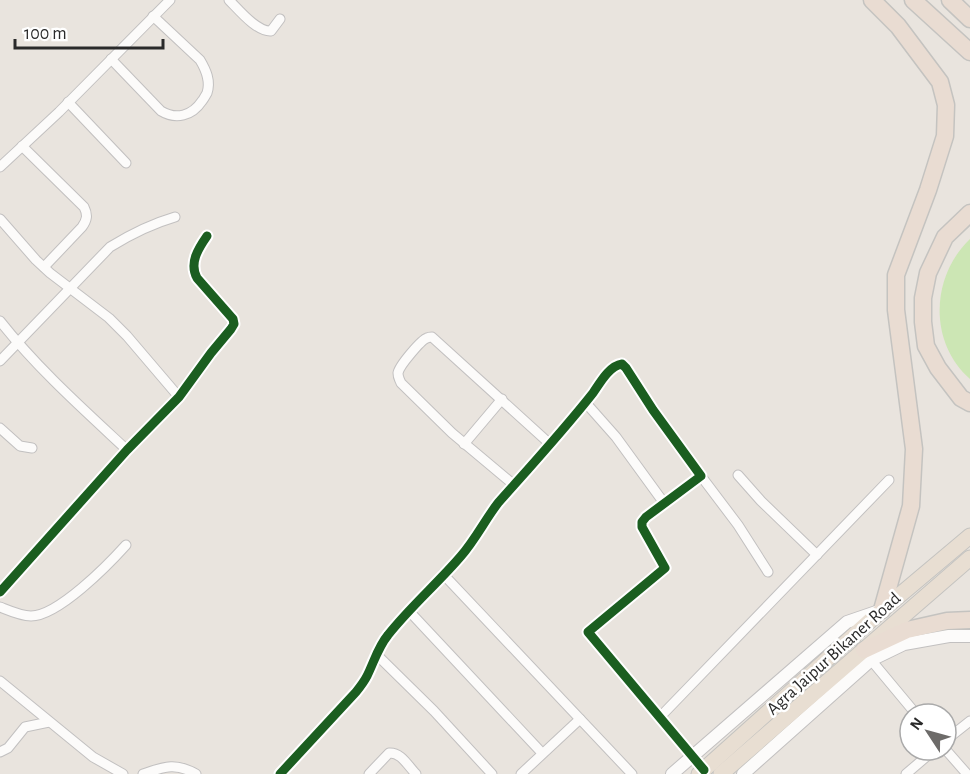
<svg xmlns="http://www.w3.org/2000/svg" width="970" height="774" font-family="'Alegreya Sans',sans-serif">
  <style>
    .green { fill: #cce6b4 }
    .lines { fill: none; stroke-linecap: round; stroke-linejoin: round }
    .minor-casing { stroke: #c2c0c0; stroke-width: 11 }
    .tertiary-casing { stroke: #c2c0c0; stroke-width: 14 }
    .trunk-casing { stroke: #c4c3c0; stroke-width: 17 }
    .motorway-casing { stroke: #c4c3c0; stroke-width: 19 }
    .minor { stroke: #fcfbfa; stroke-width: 9 }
    .tertiary { stroke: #fcfbfa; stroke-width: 12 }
    .trunk { stroke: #e8ded2; stroke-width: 15 }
    .motorway { stroke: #e9dcd2; stroke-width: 16 }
    .cycleway-casing { stroke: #fff; stroke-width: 13 }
    .cycleway { stroke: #1b5e20; stroke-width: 9 }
    .labels { text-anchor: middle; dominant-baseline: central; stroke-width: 5; stroke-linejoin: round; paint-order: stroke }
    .street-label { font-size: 18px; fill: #2a2a2a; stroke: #fff }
  </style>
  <rect width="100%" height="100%" fill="#e9e4de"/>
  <!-- green -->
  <path class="green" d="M970 239V379C928 342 931 276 970 239Z"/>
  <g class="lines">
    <!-- minor casing -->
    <g class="minor-casing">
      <g id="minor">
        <path d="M229 0C239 10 257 32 271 31L280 19"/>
        <path d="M111 59 161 111C176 120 192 116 202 101 203 100 207 93 207 93 211 81 206 70 200 60L153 16"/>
        <path d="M68 102 126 163"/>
        <path d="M22 146 84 207C88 215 87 220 82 227L44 267"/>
        <path d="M0 167 59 112 170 0"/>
        <path d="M0 219 36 260 50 273 109 318 127 336 179 397"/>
        <path d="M0 321C37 368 83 409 127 450"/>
        <path d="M0 361 110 247C131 234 151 224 175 217"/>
        <path d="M585 402 616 437 664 503"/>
        <path d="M0 428 20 446 32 448"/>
        <path d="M464 444 502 399"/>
        <path d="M738 475 761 501 817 555"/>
        <path d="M701 476 738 525 768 572"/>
        <path d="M514 485 452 433 401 383C399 378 398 378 398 373 399 366 421 340 427 338 429 337 431 337 432 337L550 444"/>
        <path d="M443 574 632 774"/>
        <path d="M0 592 127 450 179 397 211 353 231 329 234 324 233 319 197 278C189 263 198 249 207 236"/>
        <path d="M0 607C10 611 21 616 31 616 58 616 108 565 126 545"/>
        <path d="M409 611 542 753"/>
        <path d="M377 655 434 711 492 774"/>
        <path d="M871 660 916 714"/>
        <path d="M0 681 93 757 123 774"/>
        <path d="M660 717 889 480"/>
        <path d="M946 740 970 721"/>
        <path d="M946 750 967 774"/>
        <path d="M0 752 8 748 25 727 49 722"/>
        <path d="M143 774C164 767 175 762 196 774"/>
        <path d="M280 774 356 692C360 687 364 682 367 676 374 662 378 647 388 635 410 607 438 583 461 556 475 540 485 520 498 503 530 467 563 431 593 393 600 383 609 366 622 364L626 368 653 410 701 476 646 517 642 522V527L665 568 588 632 704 770"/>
        <path d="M369 774 389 753C401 752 408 766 416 774"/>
        <path d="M521 774 580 719"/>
        <path d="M906 774 934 750"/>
      </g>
    </g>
    <!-- tertiary casing -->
    <g class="tertiary-casing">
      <g id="tertiary">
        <path d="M672 774 847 622 879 611"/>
        <path d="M743 774 871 660 904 644 949 636H970"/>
      </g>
    </g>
    <!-- trunk casing -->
    <g class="trunk-casing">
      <g id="trunk">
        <path d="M699 774 882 610 970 536"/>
        <path d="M721 774 970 558"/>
      </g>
    </g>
    <!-- motorway casing -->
    <g class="motorway-casing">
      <g id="motorway">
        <path d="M872 0 898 26 940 82 946 105 945 136 928 190 896 275V310L914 449 911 506 882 610"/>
        <path d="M913 0 970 52"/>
        <path d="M950 0 970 19"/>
        <path d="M970 213 945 237 928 273 923 298V322L926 346 938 368 961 398 970 403"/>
        <path d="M864 650 907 630 947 621 970 620"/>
      </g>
    </g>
    <!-- minor -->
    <use href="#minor" class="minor"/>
    <!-- tertiary -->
    <use href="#tertiary" class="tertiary"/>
    <!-- trunk -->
    <use href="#trunk" class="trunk"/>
    <!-- motorway -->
    <use href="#motorway" class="motorway"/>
    <!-- cycleway casing -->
    <g class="cycleway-casing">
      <g id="cycleway">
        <path d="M0 592 127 450 179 397 211 353 231 329 234 324 233 319 197 278C189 263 198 249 207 236"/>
        <path d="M280 774 356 692C360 687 364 682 367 676 374 662 378 647 388 635 410 607 438 583 461 556 475 540 485 520 498 503 530 467 563 431 593 393 600 383 609 366 622 364L626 368 653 410 701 476 646 517 642 522V527L665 568 588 632 704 770"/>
      </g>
    </g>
    <!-- cycleway -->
    <use href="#cycleway" class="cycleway"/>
  </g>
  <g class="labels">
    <!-- street labels -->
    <g class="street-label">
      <text transform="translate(834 654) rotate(-42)">Agra Jaipur Bikaner Road</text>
    </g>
  </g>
  <!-- north arrow -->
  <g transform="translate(928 732) rotate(306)"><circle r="28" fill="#ffffff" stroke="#aaaaaa" stroke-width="1.5"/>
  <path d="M0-4.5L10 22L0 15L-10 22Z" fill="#6d6b69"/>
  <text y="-9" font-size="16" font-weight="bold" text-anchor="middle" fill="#2a2a2a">N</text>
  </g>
  <!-- scale -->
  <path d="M15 39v9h148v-9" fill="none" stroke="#2a2a2a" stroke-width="3"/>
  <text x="24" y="39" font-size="18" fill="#2a2a2a" stroke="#ffffff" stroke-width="4.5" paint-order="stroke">100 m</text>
</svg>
